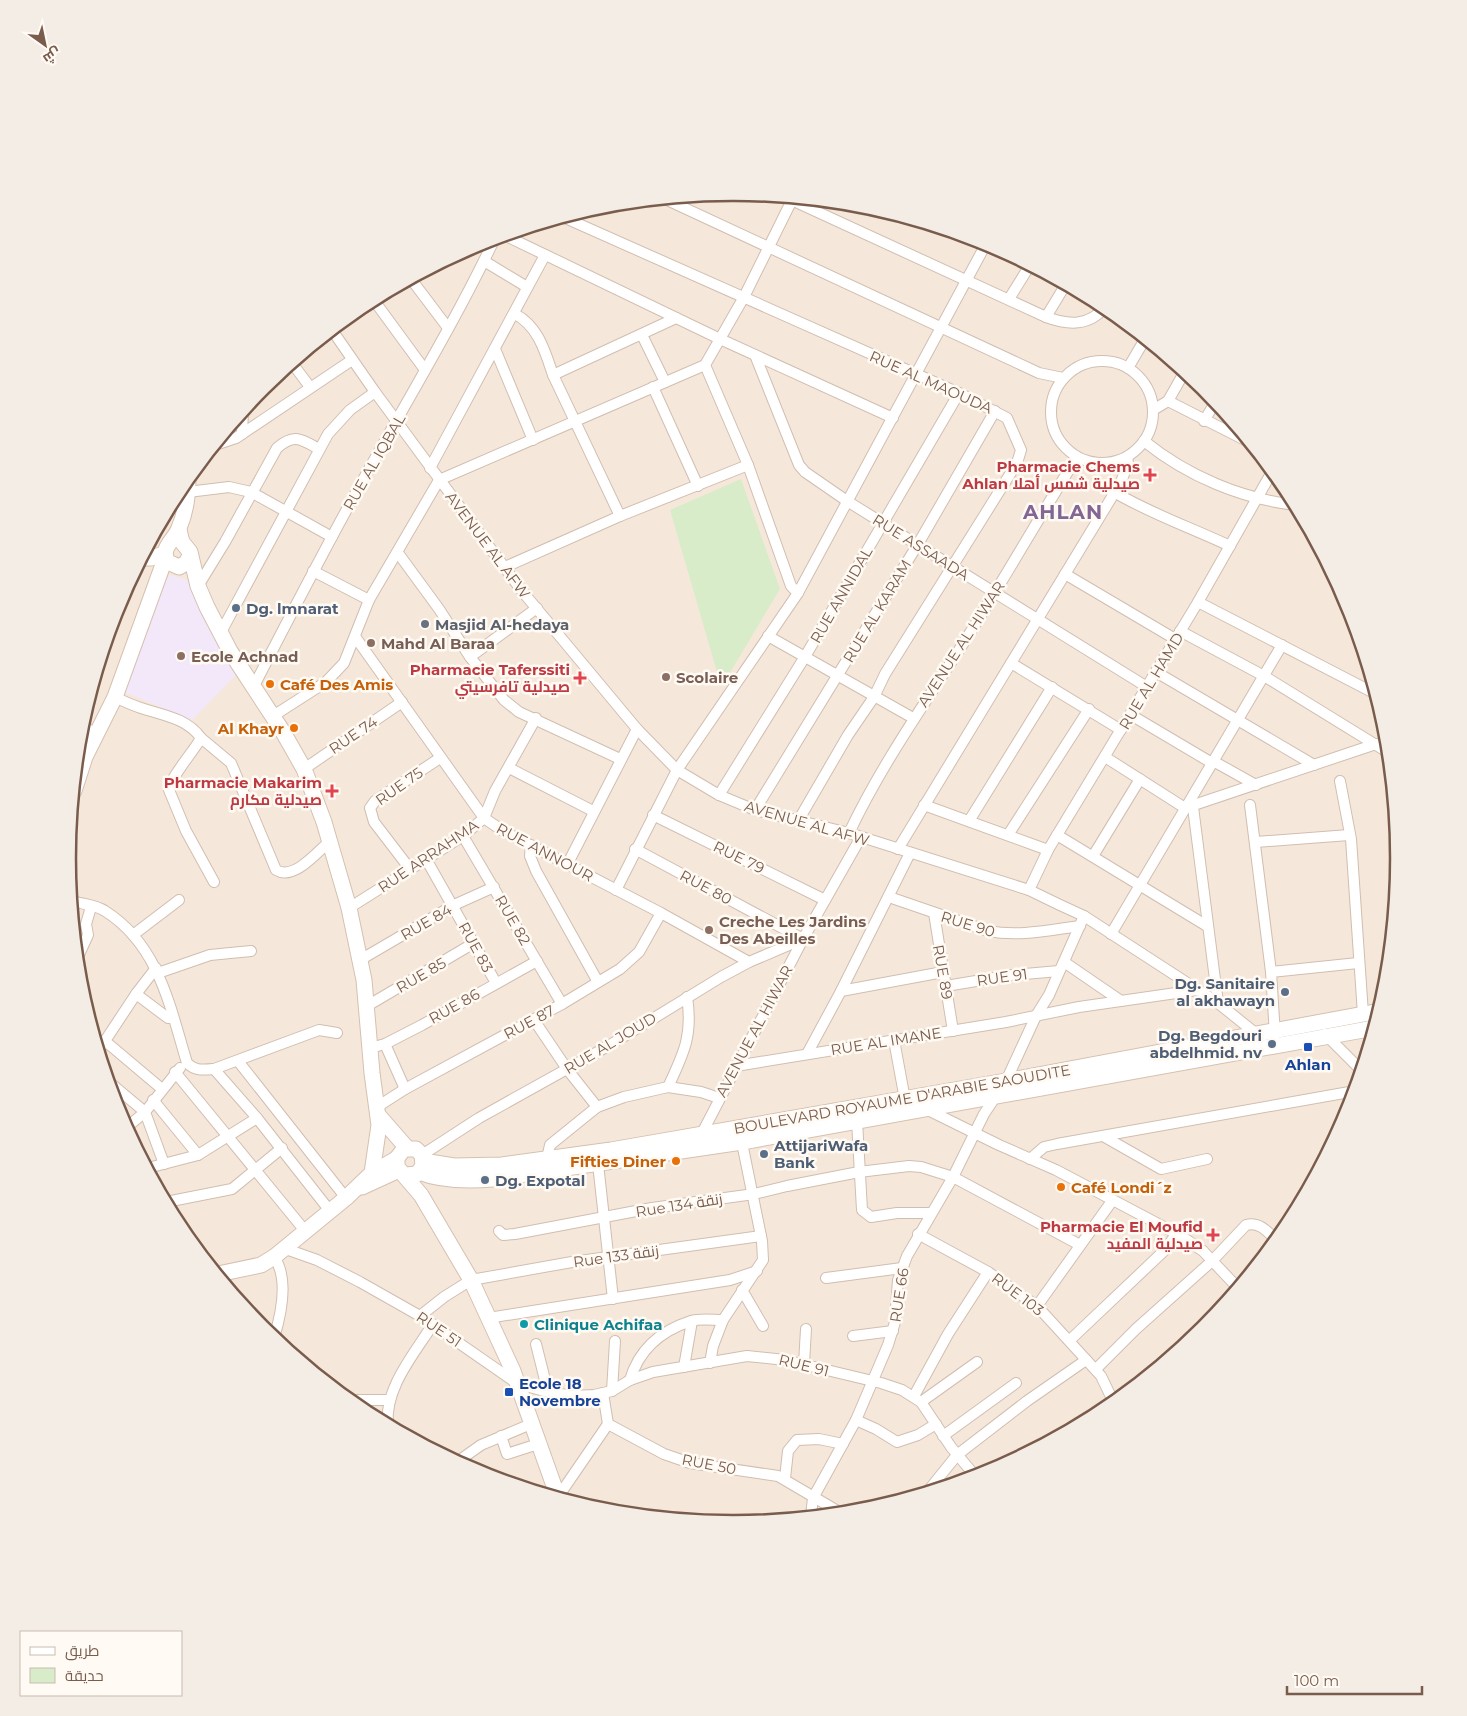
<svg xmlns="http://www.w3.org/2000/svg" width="1467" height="1716" font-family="Montserrat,Cairo,sans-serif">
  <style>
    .residential { fill: #f5e8da }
    .education { fill: #f3e8fa }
    .green { fill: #d8ecc9 }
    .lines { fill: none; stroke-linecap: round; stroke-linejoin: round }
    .street-casing { stroke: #d1beb0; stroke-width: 12 }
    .secondary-casing { stroke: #d6c0b0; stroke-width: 17 }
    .street { stroke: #fff; stroke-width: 10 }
    .secondary { stroke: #fff; stroke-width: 15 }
    .health-dot { fill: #e0444e; stroke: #fffaf3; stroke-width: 2 }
    .service-dot { fill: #5c6f8a; stroke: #fffaf3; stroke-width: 2 }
    .worship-dot { fill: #6b7280; stroke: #fffaf3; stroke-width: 2 }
    .education-dot { fill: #8d6e63; stroke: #fffaf3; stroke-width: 2 }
    .food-dot { fill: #e8710a; stroke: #fffaf3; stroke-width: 2 }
    .transit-dot { fill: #1a4fb4; stroke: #fffaf3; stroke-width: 2 }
    .culture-dot { fill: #0f9aa8; stroke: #fffaf3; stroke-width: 2 }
    .labels { text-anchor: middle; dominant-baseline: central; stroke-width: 5; stroke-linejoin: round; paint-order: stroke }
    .street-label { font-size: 15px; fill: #7a5c4d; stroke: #fffaf3 }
    .health-label { font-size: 15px; font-weight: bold; fill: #be3a42; stroke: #fffaf3; text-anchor: end }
    .service-label { font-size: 15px; font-weight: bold; fill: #4e5e75; stroke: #fffaf3; text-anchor: start }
    .worship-label { font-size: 15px; font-weight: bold; fill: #5b616d; stroke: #fffaf3; text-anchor: start }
    .education-label { font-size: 15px; font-weight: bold; fill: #785e54; stroke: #fffaf3; text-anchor: start }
    .food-label { font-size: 15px; font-weight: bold; fill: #c56008; stroke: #fffaf3; text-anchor: start }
    .transit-label { font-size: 15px; font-weight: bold; fill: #164399; stroke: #fffaf3 }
    .culture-label { font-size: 15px; font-weight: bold; fill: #0d838f; stroke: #fffaf3; text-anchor: start }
    .district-label { font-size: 20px; font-weight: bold; letter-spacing: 1px; fill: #846695; stroke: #fffaf3 }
    .rim { fill: none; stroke: #7a5c4d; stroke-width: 2.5 }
  </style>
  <rect width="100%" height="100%" fill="#fdf6ec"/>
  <!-- residential -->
  <circle class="residential" cx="734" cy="858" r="664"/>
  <!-- education -->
  <path class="education" d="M170 575 187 580 236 675 192 720 122 691 163 583Z"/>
  <!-- green -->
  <path class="green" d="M741 479 780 589 731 671 719 679 670 510Z"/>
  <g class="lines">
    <!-- street casing -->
    <g class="street-casing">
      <g id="street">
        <path d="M785 197 1046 317C1068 325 1089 327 1106 306"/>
        <path d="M665 199 1039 373 1063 378"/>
        <path d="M563 217 959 393 1007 418 1021 450 1017 463 885 674 874 697 848 735 798 821"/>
        <path d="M504 235 720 339 893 418"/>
        <path d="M484 261 527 287"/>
        <path d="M411 279 448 328"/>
        <path d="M373 299 425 370"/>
        <path d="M1009 299 1030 265"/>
        <path d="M515 314C538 326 545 351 553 375L676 318"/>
        <path d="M1046 317 1066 284"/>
        <path d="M332 330 375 392 522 591 637 729 677 770 719 795 755 810 849 833 1029 890 1060 905 1084 916 1218 1003 1259 1036"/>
        <path d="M642 335 665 382"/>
        <path d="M495 349 533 440"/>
        <path d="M755 355 799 465 805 472 847 501 1147 687"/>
        <circle cx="1102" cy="412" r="51"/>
        <path d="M292 363 310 387"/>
        <path d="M705 365 748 465 791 586 798 593"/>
        <path d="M1128 368 1145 339"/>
        <path d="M553 375 620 516"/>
        <path d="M653 387 698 486"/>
        <path d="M1168 401 1249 442"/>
        <path d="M1153 410 1168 401 1185 371"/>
        <path d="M1204 421 1216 401"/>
        <path d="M242 434 243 411"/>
        <path d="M1144 441C1187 476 1242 499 1296 505"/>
        <path d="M215 445 236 438 352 360"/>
        <path d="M430 468 545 255"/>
        <path d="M188 492 229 487 251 492 332 537"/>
        <path d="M1114 492C1151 514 1192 528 1230 546"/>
        <path d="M398 553 439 609 470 657 504 700 519 712 620 759"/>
        <path d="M505 567 620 516 748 465"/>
        <path d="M313 571 369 600"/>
        <path d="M1065 574 1175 639"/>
        <path d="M198 586 225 542 277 448C294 433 301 439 319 449"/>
        <path d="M1198 602 1376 694"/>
        <path d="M1180 631 1264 676 1389 753"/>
        <path d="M220 634 328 434 350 410 375 392"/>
        <path d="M768 636 913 718"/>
        <path d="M356 638 484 818 503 831 661 913 749 962"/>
        <path d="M470 657 537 608"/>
        <path d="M1011 663 1121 730"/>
        <path d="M1156 672 1314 765"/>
        <path d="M254 686C291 614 328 542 368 471 411 394 457 318 495 238"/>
        <path d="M115 697C123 701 132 705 141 708 162 715 187 718 201 738 194 751 169 779 169 790L186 831 214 882"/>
        <path d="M1131 715 1212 763"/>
        <path d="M273 716 326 682 344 663 369 600 439 480 705 365 744 297 793 198"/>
        <path d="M82 723 95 736"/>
        <path d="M201 738 231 763 276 870C294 881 317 852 330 841"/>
        <path d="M1105 757 1185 808 1376 744"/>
        <path d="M1213 761 1256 785"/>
        <path d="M509 768 593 811"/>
        <path d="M304 769 402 702"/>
        <path d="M1340 781 1351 839 1363 1014"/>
        <path d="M719 795 806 655 959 393"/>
        <path d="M924 805 1048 850"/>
        <path d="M1250 805 1271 972 1275 1035"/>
        <path d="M1193 807 1218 1003"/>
        <path d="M755 810 918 544 995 411"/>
        <path d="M653 815 825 900"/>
        <path d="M969 821 1052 687"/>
        <path d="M849 833C877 774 912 722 948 667 993 599 1033 527 1077 457"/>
        <path d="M1008 835 1089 709"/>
        <path d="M1057 835 1207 926"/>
        <path d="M463 836 562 1004"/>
        <path d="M1256 842 1349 835"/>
        <path d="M531 845 530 856 536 871 598 982"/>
        <path d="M635 849 803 939"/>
        <path d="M898 849 1121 482 1128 463 1127 457"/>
        <path d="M1093 856 1140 779"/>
        <path d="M426 859 496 983"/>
        <path d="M567 865 637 729"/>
        <path d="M410 869 374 822 370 808 375 801 440 758"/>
        <path d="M616 890 677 770 798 593 987 242"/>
        <path d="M1029 890 1048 850 1198 602 1273 470"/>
        <path d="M889 897 988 931C1019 937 1049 930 1080 926"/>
        <path d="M72 901C82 904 96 905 105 911 159 945 170 1007 187 1063 195 1071 203 1070 214 1069L319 1030 337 1033"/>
        <path d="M349 908 463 836 484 818 495 791 536 718"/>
        <path d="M934 913 953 1031"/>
        <path d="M1111 934 1282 645"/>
        <path d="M133 935 179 900"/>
        <path d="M77 959 88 935 86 924 91 907"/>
        <path d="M360 960 454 905 494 887"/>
        <path d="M1064 962 1121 1001"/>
        <path d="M1271 972 1358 963"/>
        <path d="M158 973 210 955 251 951"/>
        <path d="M946 986 1012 975 1059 971"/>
        <path d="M841 991 943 972"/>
        <path d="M136 994 168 1018H173"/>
        <path d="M367 1006 474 943"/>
        <path d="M534 1020 567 1069 597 1107"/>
        <path d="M1325 1034 1362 1071"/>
        <path d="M894 1040 906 1105"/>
        <path d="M105 1041 162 1089"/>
        <path d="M385 1044 405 1089"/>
        <path d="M370 1048 385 1044 422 1025 537 961"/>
        <path d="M99 1050 136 994 156 968"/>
        <path d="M807 1054 841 991 910 853"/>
        <path d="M238 1061 346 1198"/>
        <path d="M736 1066 1006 1022 1079 1007 1197 990"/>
        <path d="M214 1069 257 1118 330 1211"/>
        <path d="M175 1072 306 1232"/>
        <path d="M108 1081 145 1112 164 1164"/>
        <path d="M668 1087C684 1053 693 1035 687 997"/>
        <path d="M153 1100 198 1155"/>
        <path d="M377 1107 405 1089 562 1004 620 969 639 952 661 913"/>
        <path d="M926 1109 999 1145 1056 1170 1181 1236 1203 1251 1238 1288"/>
        <path d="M857 1121 862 1210 871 1217 897 1213H930"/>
        <path d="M126 1128 145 1112 180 1068"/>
        <path d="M1103 1136 1161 1169 1207 1159"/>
        <path d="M700 1137 803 939 861 837"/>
        <path d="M422 1155 479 1118 610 1045 721 977 749 962 803 939"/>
        <path d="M547 1158 550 1145 597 1107 624 1097 668 1087 701 1092 719 1098"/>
        <path d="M1030 1159 1044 1147 1057 1144 1355 1091"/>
        <path d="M598 1164 613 1299"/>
        <path d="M148 1168 198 1155 257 1118"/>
        <path d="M166 1202 232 1189 282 1148"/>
        <path d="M499 1231 503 1235 515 1234 652 1208 754 1194 787 1186 859 1172 909 1166 921 1167 953 1177 1080 1245"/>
        <path d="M918 1234 988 1272 1037 1306 1101 1376 1114 1403"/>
        <path d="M286 1249 317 1260 360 1282 420 1316 518 1384 548 1392 573 1396 594 1395 612 1391 630 1380 653 1372 747 1356 785 1360 881 1383 902 1390 921 1402 951 1447 976 1477"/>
        <path d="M826 1278 902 1268"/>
        <path d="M742 1290 763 1326"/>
        <path d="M1037 1306 1112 1201"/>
        <path d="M420 1316 444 1297 471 1280 572 1262 761 1236"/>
        <path d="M488 1318 730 1280 757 1271"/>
        <path d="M853 1336 893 1331"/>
        <path d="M274 1338C281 1315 289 1278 274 1257"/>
        <path d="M1070 1340 1166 1249 1176 1234"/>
        <path d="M536 1344 548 1392"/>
        <path d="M710 1363 713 1346 723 1320 763 1260 762 1241 741 1138"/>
        <path d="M804 1364 806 1329"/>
        <path d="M684 1367 692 1321"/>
        <path d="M1096 1369 1136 1329 1212 1261 1246 1225C1259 1221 1268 1232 1277 1241"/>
        <path d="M630 1380C639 1349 660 1331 691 1321 700 1318 713 1320 723 1320"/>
        <path d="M612 1391 615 1341"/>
        <path d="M603 1393 608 1424 664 1454 690 1463 778 1476 841 1513"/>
        <path d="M914 1396 948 1334 988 1272"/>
        <path d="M349 1400H389"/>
        <path d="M921 1402 977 1362"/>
        <path d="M856 1420 876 1429 897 1442 918 1435 936 1424"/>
        <path d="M388 1425C384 1388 415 1353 433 1324"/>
        <path d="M501 1436 507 1454 538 1444"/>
        <path d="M943 1436 1016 1383"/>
        <path d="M457 1462 481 1445 531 1424"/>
        <path d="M785 1478 788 1451 797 1440 819 1439 843 1444"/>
        <path d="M928 1491 957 1455 1027 1401 1086 1360"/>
        <path d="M558 1497 608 1424"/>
        <path d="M811 1516 813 1498 856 1420 888 1345 895 1322 898 1280 907 1256 953 1177 984 1114 1006 1081 1036 1016 1049 995 1084 916"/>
      </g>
    </g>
    <!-- secondary casing -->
    <g class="secondary-casing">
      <g id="secondary">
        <path d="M188 478C188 495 186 512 179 528 175 540 159 548 168 562L179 567 186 563 190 556"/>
        <path d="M179 530 182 542 190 552 198 586 207 607 230 651 283 732 304 769 324 822 349 908 364 980 372 1073 379 1125 372 1173"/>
        <path d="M143 558H151L164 554"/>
        <path d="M74 791 85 757 115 697 165 559"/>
        <path d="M379 1116 407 1148"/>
        <path d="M423 1158 429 1162 454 1166 502 1165 611 1150 1006 1081 1380 1011"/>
        <path d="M419 1172C442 1181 469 1181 493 1179L742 1142 1374 1028"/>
        <path d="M406 1175 417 1174 423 1166 422 1155 416 1149H404L397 1158V1167L421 1195 471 1280 513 1371 558 1497"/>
        <path d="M362 1187 399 1170"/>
        <path d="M218 1274 261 1265 274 1257 346 1198 372 1173 396 1159"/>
      </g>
    </g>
    <!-- street -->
    <use href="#street" class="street"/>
    <!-- secondary -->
    <use href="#secondary" class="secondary"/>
  </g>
  <!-- markers -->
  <g class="health-dot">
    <path d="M1147.5 467.5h5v5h5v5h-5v5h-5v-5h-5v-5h5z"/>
    <path d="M577.5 670.5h5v5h5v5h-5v5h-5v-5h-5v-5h5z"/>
    <path d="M329.5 783.5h5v5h5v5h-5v5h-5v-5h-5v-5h5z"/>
    <path d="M1210.5 1227.5h5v5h5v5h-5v5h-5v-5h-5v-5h5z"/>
  </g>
  <g class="service-dot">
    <circle cx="236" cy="608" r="5"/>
    <circle cx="1285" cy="992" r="5"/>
    <circle cx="1272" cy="1044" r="5"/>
    <circle cx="764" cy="1154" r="5"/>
    <circle cx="485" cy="1180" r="5"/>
  </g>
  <circle class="worship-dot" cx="425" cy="624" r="5"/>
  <g class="education-dot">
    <circle cx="371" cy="643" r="5"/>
    <circle cx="181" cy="656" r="5"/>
    <circle cx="666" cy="677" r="5"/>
    <circle cx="709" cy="930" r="5"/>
  </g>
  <g class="food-dot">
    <circle cx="270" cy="684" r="5"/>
    <circle cx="294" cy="728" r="5"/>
    <circle cx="676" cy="1161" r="5"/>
    <circle cx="1061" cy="1187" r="5"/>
  </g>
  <g class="transit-dot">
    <rect x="1303" y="1042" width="10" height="10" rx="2.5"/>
    <rect x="504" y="1387" width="10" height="10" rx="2.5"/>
  </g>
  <circle class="culture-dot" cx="524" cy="1324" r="5"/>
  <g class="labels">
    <!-- street labels -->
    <g class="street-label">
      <text transform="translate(931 382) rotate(24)">RUE AL MAOUDA</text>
      <text transform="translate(374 462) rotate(-60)">RUE AL IQBAL</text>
      <text transform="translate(488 545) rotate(53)">AVENUE AL AFW</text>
      <text transform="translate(921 547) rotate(32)">RUE ASSAADA</text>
      <text transform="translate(841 595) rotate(-60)">RUE ANNIDAL</text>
      <text transform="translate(877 611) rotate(-59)">RUE AL KARAM</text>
      <text transform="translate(961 644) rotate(-57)">AVENUE AL HIWAR</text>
      <text transform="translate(1151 681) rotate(-59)">RUE AL HAMD</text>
      <text transform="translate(353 735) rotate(-34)">RUE 74</text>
      <text transform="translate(399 786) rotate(-35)">RUE 75</text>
      <text transform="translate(807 823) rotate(16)">AVENUE AL AFW</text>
      <text transform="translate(545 852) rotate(28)">RUE ANNOUR</text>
      <text transform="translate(428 856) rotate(-34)">RUE ARRAHMA</text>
      <text transform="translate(739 857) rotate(26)">RUE 79</text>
      <text transform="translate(706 887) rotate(28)">RUE 80</text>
      <text transform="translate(513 920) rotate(60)">RUE 82</text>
      <text transform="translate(426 922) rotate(-30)">RUE 84</text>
      <text transform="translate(968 924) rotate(17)">RUE 90</text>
      <text transform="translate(476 947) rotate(61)">RUE 83</text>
      <text transform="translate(943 972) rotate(80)">RUE 89</text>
      <text transform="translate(421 975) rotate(-30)">RUE 85</text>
      <text transform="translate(1002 977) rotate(-8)">RUE 91</text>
      <text transform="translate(454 1006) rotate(-29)">RUE 86</text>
      <text transform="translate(529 1022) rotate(-28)">RUE 87</text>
      <text transform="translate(754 1031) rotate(-62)">AVENUE AL HIWAR</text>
      <text transform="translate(886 1041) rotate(-9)">RUE AL IMANE</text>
      <text transform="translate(610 1043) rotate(-31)">RUE AL JOUD</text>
      <text transform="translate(902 1099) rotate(-10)">BOULEVARD ROYAUME D'ARABIE SAOUDITE</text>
      <text transform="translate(679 1205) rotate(-9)">Rue 134 زنقة</text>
      <text transform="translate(616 1256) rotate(-8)">Rue 133 زنقة</text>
      <text transform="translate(1018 1294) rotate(37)">RUE 103</text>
      <text transform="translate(899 1295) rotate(-81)">RUE 66</text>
      <text transform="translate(439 1329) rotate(34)">RUE 51</text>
      <text transform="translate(804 1365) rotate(14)">RUE 91</text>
      <text transform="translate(709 1464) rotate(11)">RUE 50</text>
    </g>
    <!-- health labels -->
    <g class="health-label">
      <text x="1140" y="466">Pharmacie Chems<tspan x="1140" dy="17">Ahlan صيدلية شمس أهلا</tspan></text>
      <text x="570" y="669">Pharmacie Taferssiti<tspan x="570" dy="17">صيدلية تافرسيتي</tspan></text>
      <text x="322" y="782">Pharmacie Makarim<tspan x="322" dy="17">صيدلية مكارم</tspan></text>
      <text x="1203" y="1226">Pharmacie El Moufid<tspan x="1203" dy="17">صيدلية المفيد</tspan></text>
    </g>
    <!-- service labels -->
    <g class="service-label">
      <text x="246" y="608">Dg. lmnarat</text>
      <text x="1275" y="983" text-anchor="end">Dg. Sanitaire<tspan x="1275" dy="17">al akhawayn</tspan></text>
      <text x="1262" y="1035" text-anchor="end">Dg. Begdouri<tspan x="1262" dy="17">abdelhmid. nv</tspan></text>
      <text x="774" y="1145">AttijariWafa<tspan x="774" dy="17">Bank</tspan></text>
      <text x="495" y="1180">Dg. Expotal</text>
    </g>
    <!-- worship labels -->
    <g class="worship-label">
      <text x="435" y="624">Masjid Al-hedaya</text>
    </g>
    <!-- education labels -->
    <g class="education-label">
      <text x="381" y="643">Mahd Al Baraa</text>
      <text x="191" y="656">Ecole Achnad</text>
      <text x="676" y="677">Scolaire</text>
      <text x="719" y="921">Creche Les Jardins<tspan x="719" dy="17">Des Abeilles</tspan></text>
    </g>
    <!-- food labels -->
    <g class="food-label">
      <text x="280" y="684">Café Des Amis</text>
      <text x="284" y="728" text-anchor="end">Al Khayr</text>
      <text x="666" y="1161" text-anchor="end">Fifties Diner</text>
      <text x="1071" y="1187">Café Londi´z</text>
    </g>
    <!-- transit labels -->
    <g class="transit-label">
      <text x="1308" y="1064">Ahlan</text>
      <text x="519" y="1383" text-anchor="start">Ecole 18<tspan x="519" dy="17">Novembre</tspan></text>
    </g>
    <!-- culture labels -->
    <g class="culture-label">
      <text x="534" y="1324">Clinique Achifaa</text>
    </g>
    <!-- district labels -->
    <g class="district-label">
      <text x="1063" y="512">AHLAN</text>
    </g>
  </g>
  <!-- crop -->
  <path d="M0 0H1467V1716H0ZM76 858a657 657 0 1 1 1314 0a657 657 0 1 1-1314 0Z" fill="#f4ede6" fill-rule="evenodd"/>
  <path class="rim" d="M76 858a657 657 0 1 1 1314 0a657 657 0 1 1-1314 0Z"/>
  <!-- legend -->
  <rect x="20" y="1631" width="162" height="65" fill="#fffaf3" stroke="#cabbb1"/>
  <rect x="30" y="1647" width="25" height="8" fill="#ffffff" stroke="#cabbb1"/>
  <text x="65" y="1656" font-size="15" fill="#7a5c4d">طريق</text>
  <rect x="30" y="1668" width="25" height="15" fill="#d8ecc9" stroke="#cabbb1"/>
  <text x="65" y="1681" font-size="15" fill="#7a5c4d">حديقة</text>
  <!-- north arrow -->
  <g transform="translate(45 45) rotate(147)" stroke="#fffaf3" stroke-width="4" paint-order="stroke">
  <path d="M0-4L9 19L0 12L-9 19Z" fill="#7a5c4d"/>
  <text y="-8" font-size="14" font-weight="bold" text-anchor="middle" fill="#7a5c4d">ش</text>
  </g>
  <!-- scale -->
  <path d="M1287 1686v8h135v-8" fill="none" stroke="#7a5c4d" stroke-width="2.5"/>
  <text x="1294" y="1686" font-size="15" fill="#7a5c4d" stroke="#fffaf3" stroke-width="4" paint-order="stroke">100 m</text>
</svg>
